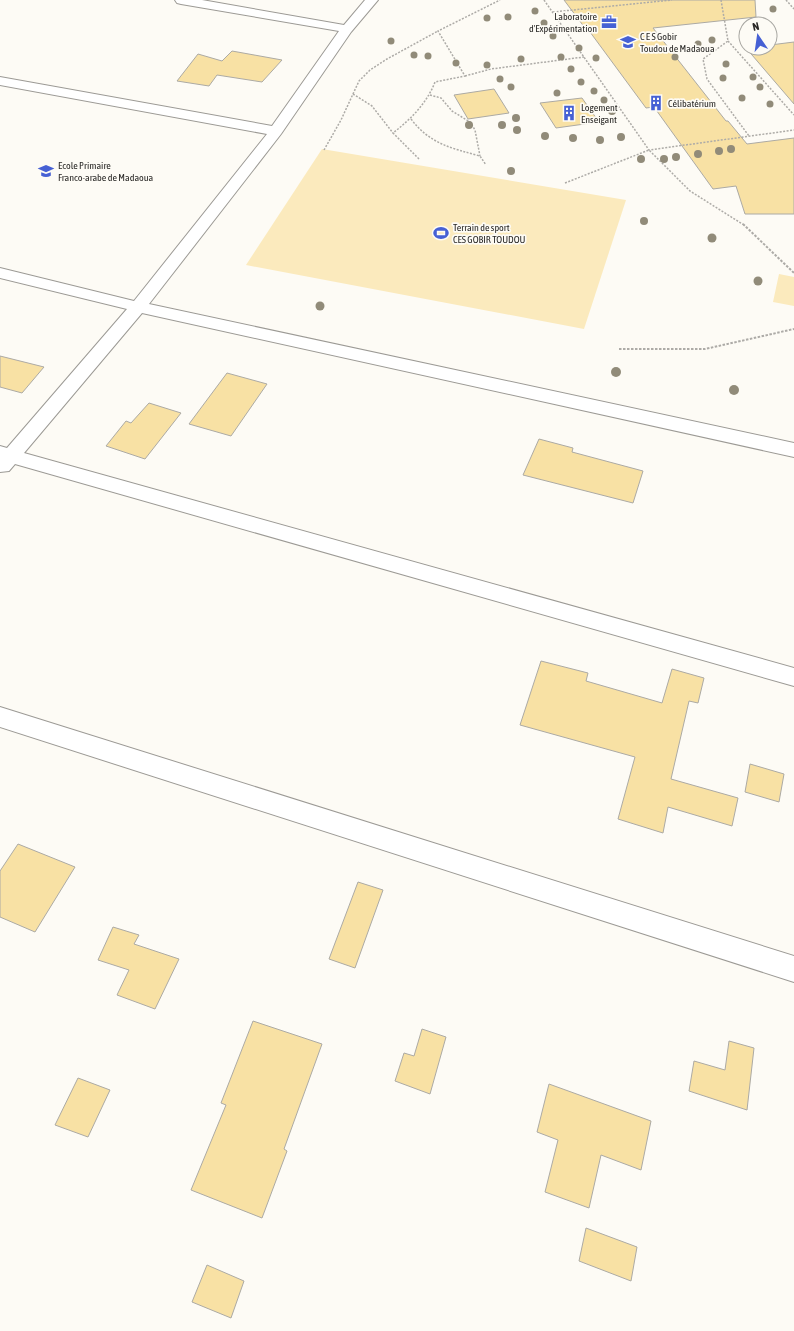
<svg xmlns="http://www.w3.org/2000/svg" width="794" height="1331" font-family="'Asap Condensed',sans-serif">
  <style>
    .green { fill: #fbeabd }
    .building { fill: #f8e1a4; stroke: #acaaa4 }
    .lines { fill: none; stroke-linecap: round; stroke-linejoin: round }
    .street-casing { stroke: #9c9a95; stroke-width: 2 }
    .path-far1 { stroke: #adaba7; stroke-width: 1.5; stroke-dasharray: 2 1.5; stroke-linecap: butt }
    .path { stroke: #adaba7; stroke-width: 2; stroke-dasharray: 2.5 1.5; stroke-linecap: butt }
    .street { fill: #fff; fill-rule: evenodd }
    .tree { fill: #918b79 }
    .labels { text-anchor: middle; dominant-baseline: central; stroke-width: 3.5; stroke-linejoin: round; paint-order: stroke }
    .far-poi-label { font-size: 10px; fill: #292826; stroke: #fdfbf5; text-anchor: start }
  </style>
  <rect width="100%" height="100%" fill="#fdfbf5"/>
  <!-- green -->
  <g class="green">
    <path d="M322 149 626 200 584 329 246 265Z"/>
    <path d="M779 274 794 277V306L773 302Z"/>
  </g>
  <!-- building -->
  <g class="building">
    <path d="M564 0H755L756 17 653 28 726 121H728L747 144 794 138V214H745L736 186 713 189 654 107 646 108 590 32H588Z"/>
    <path d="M794 42V104L746 48H770V45Z"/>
    <path d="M232 51 282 60 262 82 217 75 209 86 177 81 198 54 222 61Z"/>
    <path d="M494 89 509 113 468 119 454 95Z"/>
    <path d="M582 98 599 122 556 128 540 103Z"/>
    <path d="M0 356 44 367 22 393 0 387Z"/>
    <path d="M227 373 267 384 231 436 189 424Z"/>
    <path d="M149 403 181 413 145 459 106 446 126 421 131 423Z"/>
    <path d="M539 439 573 448 572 452 643 471 633 503 523 475Z"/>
    <path d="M541 661 588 673 586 681 662 703 672 669 704 678 698 703 689 701 671 779 738 798 732 826 668 807 663 833 618 819 635 757 520 725Z"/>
    <path d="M750 764 784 774 779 802 745 792Z"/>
    <path d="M18 844 75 867 35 932 0 917V871Z"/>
    <path d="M358 882 383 890 355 968 329 959Z"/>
    <path d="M113 927 139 935 134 944 179 959 155 1009 117 995 129 970 98 960Z"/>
    <path d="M253 1021 322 1044 284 1149 287 1151 262 1218 191 1190 226 1105 221 1103Z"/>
    <path d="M422 1029 446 1037 430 1094 395 1081 404 1053 414 1056Z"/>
    <path d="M729 1041 754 1048 747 1110 689 1091 694 1061 725 1070Z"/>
    <path d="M78 1078 110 1090 88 1137 55 1125Z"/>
    <path d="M549 1084 651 1121 641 1170 601 1155 589 1208 545 1192 558 1140 537 1132Z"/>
    <path d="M586 1228 637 1247 631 1281 579 1261Z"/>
    <path d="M207 1265 244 1281 231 1318 192 1302Z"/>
  </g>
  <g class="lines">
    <!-- street casing -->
    <g class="street-casing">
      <g id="street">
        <path d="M175 0H202L344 25 365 0H378L351 32 281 134 149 304 794 443V457L142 313 24 453 794 668V686L15 464 9 471 0 472V446L7 448 127 309 0 278V268L134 301 267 134 0 85V77L272 126 339 31 181 4 177 3Z"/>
        <path d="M0 707 794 956V982L0 727Z"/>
      </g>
    </g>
    <!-- path-far1 -->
    <g class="path-far1">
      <path d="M544 0 649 150 794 130"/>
      <path d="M721 0 728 41 703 59 707 79 749 136"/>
      <path d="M786 0 794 9"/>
      <path d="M553 12 672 0"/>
      <path d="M728 41 794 115"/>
      <path d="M465 76 491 69 584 57"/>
      <path d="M353 94 372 106 393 133"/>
      <path d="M430 95 441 98 452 111 470 122 475 130 480 156"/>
      <path d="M411 119C430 144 451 148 480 156L486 165"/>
      <path d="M324 150 341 120 359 81 370 70 387 59 438 31"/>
      <path d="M419 159 393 133C411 119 427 103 435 82L465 76 438 31 500 0"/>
      <path d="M565 183 649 150 690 191 744 225"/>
    </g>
    <!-- path -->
    <g class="path">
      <path d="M743 224 794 273"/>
      <path d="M619 349H705L794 329"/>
    </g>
    <!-- street -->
    <use href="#street" class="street"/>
  </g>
  <!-- trees -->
  <g class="tree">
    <circle cx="773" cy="9" r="3.5"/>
    <circle cx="535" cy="11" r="3.5"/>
    <circle cx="508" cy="17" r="3.5"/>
    <circle cx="487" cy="18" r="3.5"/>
    <circle cx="544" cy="23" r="3.5"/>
    <circle cx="553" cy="36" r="3.5"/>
    <circle cx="712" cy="40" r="3.5"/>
    <circle cx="391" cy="41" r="3.5"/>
    <circle cx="698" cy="44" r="3.5"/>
    <circle cx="579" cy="48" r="3.5"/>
    <circle cx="414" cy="55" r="3.5"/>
    <circle cx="428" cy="56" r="3.5"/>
    <circle cx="561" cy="57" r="3.5"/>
    <circle cx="675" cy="57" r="3.5"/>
    <circle cx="596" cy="58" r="3.5"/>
    <circle cx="521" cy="59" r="3.5"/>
    <circle cx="456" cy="63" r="3.5"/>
    <circle cx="726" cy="64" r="3.5"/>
    <circle cx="487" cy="65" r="3.5"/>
    <circle cx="571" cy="69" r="3.5"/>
    <circle cx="753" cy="77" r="3.5"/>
    <circle cx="723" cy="78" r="3.5"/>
    <circle cx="500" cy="79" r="3.5"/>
    <circle cx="581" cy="82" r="3.5"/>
    <circle cx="511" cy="87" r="3.5"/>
    <circle cx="760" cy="87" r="3.5"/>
    <circle cx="594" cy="91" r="3.5"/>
    <circle cx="557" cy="93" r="3.5"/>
    <circle cx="742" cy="98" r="3.5"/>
    <circle cx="604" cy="100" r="3.5"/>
    <circle cx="770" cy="104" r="3.5"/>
    <circle cx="612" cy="111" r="4"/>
    <circle cx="516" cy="118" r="4"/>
    <circle cx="469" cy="125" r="4"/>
    <circle cx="502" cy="125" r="4"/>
    <circle cx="517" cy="130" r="4"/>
    <circle cx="545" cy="136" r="4"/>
    <circle cx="621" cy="137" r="4"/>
    <circle cx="573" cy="138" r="4"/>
    <circle cx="600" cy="140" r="4"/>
    <circle cx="731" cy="149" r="4"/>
    <circle cx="719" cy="151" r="4"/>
    <circle cx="698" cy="154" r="4"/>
    <circle cx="676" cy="157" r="4"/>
    <circle cx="641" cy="159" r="4"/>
    <circle cx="664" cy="159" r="4"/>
    <circle cx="511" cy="171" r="4"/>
    <circle cx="644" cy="221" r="4"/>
    <circle cx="712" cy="238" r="4.5"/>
    <circle cx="758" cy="281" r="4.5"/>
    <circle cx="320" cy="306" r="4.5"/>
    <circle cx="616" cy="372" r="5"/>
    <circle cx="734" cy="390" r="5"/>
  </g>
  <!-- icons -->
  <defs>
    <g id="office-bare" transform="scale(1.2)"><path d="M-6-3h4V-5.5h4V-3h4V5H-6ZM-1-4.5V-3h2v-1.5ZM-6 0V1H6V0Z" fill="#4660d4" stroke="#fdfbf5" stroke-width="2.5" paint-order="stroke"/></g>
    <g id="school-bare" transform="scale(1.2)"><path d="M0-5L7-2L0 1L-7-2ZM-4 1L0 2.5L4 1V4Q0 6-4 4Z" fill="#4660d4" stroke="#fdfbf5" stroke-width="2.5" paint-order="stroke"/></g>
    <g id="building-bare" transform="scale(1.2)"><path d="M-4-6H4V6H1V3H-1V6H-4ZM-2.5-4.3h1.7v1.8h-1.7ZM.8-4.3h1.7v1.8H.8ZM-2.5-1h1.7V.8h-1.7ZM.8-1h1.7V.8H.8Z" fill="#4660d4" stroke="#fdfbf5" stroke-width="2.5" paint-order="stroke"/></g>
    <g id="stadium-bare" transform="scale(1.2)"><path d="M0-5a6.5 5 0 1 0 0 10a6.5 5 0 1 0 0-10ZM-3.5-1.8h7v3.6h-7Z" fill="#4660d4" stroke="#fdfbf5" stroke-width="2.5" paint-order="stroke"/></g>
  </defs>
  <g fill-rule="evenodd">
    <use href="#office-bare" x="609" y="22"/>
    <use href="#school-bare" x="628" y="42"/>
    <use href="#building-bare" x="656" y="103"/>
    <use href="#building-bare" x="569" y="113"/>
    <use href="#school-bare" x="46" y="171"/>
    <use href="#stadium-bare" x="441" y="233"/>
  </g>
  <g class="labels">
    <!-- far-poi labels -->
    <g class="far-poi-label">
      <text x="597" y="16" text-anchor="end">Laboratoire<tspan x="597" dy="12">d'Expérimentation</tspan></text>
      <text x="640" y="36">C E S Gobir<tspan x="640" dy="12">Toudou de Madaoua</tspan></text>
      <text x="668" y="103">Célibatérium</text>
      <text x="581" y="107">Logement<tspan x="581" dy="12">Enseigant</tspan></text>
      <text x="58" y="165">Ecole Primaire<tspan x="58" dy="12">Franco-arabe de Madaoua</tspan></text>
      <text x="453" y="227">Terrain de sport<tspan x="453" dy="12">CES GOBIR TOUDOU</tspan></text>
    </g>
  </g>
  <!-- north arrow -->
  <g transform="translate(758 36) rotate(347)"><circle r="19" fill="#fdfbf5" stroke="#a8a7a2"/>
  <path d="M0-3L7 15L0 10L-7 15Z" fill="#4660d4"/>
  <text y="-6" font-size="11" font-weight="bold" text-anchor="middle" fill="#292826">N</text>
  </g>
</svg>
